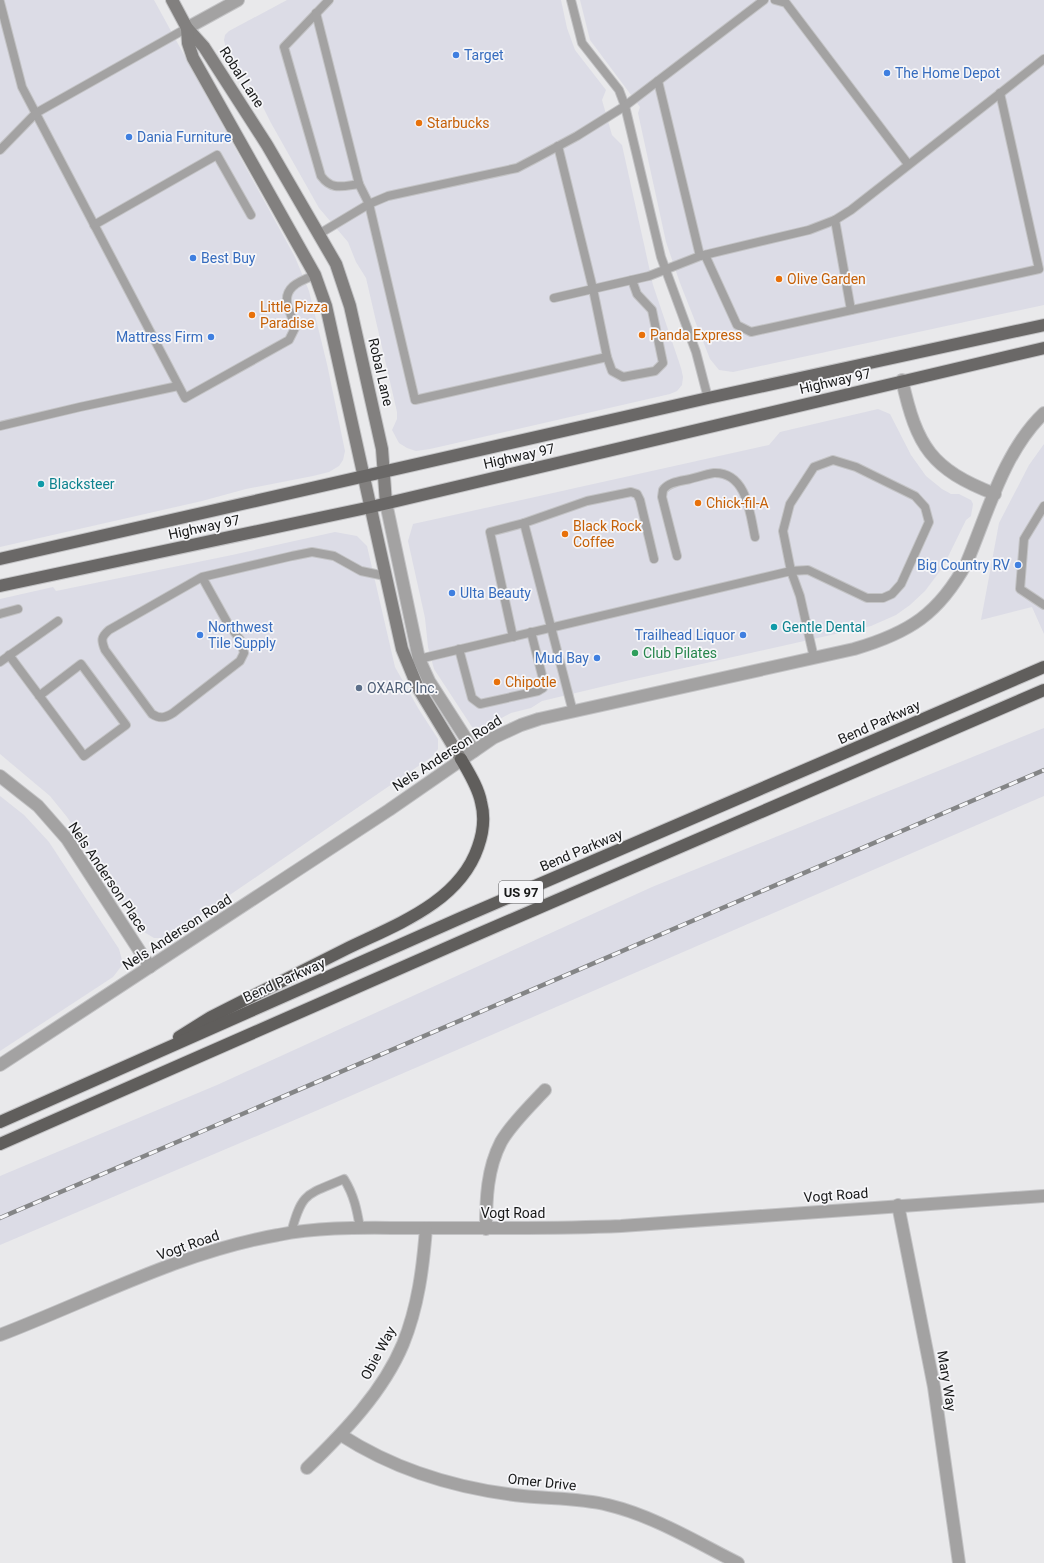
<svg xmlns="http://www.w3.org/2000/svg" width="1044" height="1563" font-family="Roboto,sans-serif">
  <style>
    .built { fill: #dcdce6 }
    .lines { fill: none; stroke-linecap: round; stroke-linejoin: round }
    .service-casing { stroke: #c3c3c5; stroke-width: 10 }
    .minor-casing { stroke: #c3c3c5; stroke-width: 14 }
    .tertiary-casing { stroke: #c3c3c5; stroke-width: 14 }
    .secondary-casing { stroke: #c3c3c5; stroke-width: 14 }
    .primary-casing { stroke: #c3c3c5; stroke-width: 14 }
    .trunk-casing { stroke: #c3c3c5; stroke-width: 14 }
    .service { stroke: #a3a2a2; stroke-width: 8 }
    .minor { stroke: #a3a2a2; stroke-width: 12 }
    .tertiary { stroke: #a3a2a2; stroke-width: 12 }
    .secondary { stroke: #82807f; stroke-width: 12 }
    .primary { stroke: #6a6867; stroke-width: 12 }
    .trunk { stroke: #605e5c; stroke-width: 12 }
    .rail-casing { stroke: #848586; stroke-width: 4.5 }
    .rail { stroke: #f6f6f9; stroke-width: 3; stroke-dasharray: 9; stroke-linecap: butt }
    .shop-dot { fill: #3f7fe0; stroke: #f6f6f9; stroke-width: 1.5 }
    .food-dot { fill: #e8710a; stroke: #f6f6f9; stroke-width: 1.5 }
    .culture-dot { fill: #0f9aa8; stroke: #f6f6f9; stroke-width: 1.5 }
    .leisure-dot { fill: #2e9e5b; stroke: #f6f6f9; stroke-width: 1.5 }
    .service-dot { fill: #5c6f8a; stroke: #f6f6f9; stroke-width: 1.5 }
    .labels { text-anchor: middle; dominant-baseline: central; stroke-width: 3.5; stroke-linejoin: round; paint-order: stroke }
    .shield { fill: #f6f6f9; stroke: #5a5b5c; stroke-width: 1 }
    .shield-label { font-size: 13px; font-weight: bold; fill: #171818 }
    .shop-label { font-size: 14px; fill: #366cbe; stroke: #f6f6f9; text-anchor: start }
    .street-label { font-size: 14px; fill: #171818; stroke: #f6f6f9 }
    .food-label { font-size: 14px; fill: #c56008; stroke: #f6f6f9; text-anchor: start }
    .culture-label { font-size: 14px; fill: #0d838f; stroke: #f6f6f9; text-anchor: start }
    .leisure-label { font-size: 14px; fill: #27864d; stroke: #f6f6f9; text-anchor: start }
    .service-label { font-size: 14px; fill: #4e5e75; stroke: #f6f6f9; text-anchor: start }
  </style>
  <rect width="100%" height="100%" fill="#e9e9eb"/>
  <!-- built -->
  <g class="built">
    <path d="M0 0H154L295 257 309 291 327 364 345 451 343 460 339 466 329 472 313 476 246 489 202 501 0 547Z"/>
    <path d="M287 0H561L567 28 575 50 606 90 602 100 612 135 622 145 653 285 681 368 683 377 682 385 677 391 670 394 430 449 416 451 407 448 399 443 392 430 397 419V412L366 278 356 262 348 242 319 208 271 123 256 93 226 49 224 40 225 35 229 31Z"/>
    <path d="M580 0H1044V305L733 372 719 370 710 359 680 283 666 242 638 113 640 107 590 40Z"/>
    <path d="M878 409 890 414 911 455 926 476 942 489 951 494H959L971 500 973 504 971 516 966 520 943 567 925 591 910 605 896 615 871 626 626 681 542 701 531 708 511 713 481 729H476L472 727 434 669 428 647 425 618 408 541 413 524 769 445 780 432Z"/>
    <path d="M1044 444V634L1032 607 981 620 999 523 1029 465Z"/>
    <path d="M335 532 357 536 367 546 395 667 418 708 438 739V749L433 756 167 938H154L144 932 67 817 50 796 0 754V599L53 587 56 591 232 555Z"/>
    <path d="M1044 728V796L318 1110 0 1245V1176L217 1085 652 887Z"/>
    <path d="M0 796 24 815 49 842 119 949 123 964 113 977 0 1051Z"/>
  </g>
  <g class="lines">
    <!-- service casing -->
    <g class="service-casing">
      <g id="service">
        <path d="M329 0 284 47 321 176C332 191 343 186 359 184"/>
        <path d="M571 0 582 43 619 90 625 106 661 257 696 352 708 398"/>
        <path d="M775 0 786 3 908 164"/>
        <path d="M0 2 22 87 185 398 289 340 295 328C294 321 290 314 288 307 282 287 300 281 315 275"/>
        <path d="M316 13 359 184 369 204 415 400 607 357 593 289 558 146"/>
        <path d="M658 81 700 256"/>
        <path d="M0 150 36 113 187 28"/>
        <path d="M835 220 851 310"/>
        <path d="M94 225 217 155 251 215"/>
        <path d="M319 234 369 204 388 196 517 168 538 157 577 136 625 106 764 0"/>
        <path d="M705 255 737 325 751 332 1039 269 1000 93"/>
        <path d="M554 298 649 276 700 256 809 230 835 220 851 210 1044 59"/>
        <path d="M607 357 612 371 623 377 655 371 663 363 652 310 637 294 632 280"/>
        <path d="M0 426 80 407 178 386"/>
        <path d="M1044 506 1024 539 1020 589 1044 605"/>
        <path d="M524 523 587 501 631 492 637 494 640 500 654 559"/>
        <path d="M677 556 662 497 663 490C668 482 681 481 690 479 698 477 707 474 714 473 747 472 750 514 755 537"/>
        <path d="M202 577 227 622 241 641 244 653 240 661 173 713C165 718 160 719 152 714L105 650C101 640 101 637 109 630L202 577 292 556 312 552 334 556 361 571 385 576"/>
        <path d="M0 614 18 609"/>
        <path d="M513 637 490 532 524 523 573 712"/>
        <path d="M459 649 472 698 480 704 538 691 543 688 544 683 531 632"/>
        <path d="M9 655 84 756 126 725 81 664 39 696"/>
        <path d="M419 659 791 571 808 570 867 598H883L892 594 901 584 929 522 925 507 915 496 856 467 833 460 814 467 790 504 783 531 791 571 800 596 814 658"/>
        <path d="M0 662 58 621"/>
        <path d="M291 1233C302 1192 306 1195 344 1179 354 1195 357 1210 360 1228"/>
      </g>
    </g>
    <!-- minor casing -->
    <g class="minor-casing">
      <g id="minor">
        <path d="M902 380C917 447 931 469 995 494"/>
        <path d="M386 503 419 659 429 681 474 751"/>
        <path d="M0 776 38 806 67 839 150 967"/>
        <path d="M0 1065 389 810 493 738 521 725 539 719 854 649C909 633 939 614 967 562 988 512 1004 451 1044 413"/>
        <path d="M898 1205 934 1387 959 1563"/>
        <path d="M486 1229C486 1199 487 1169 501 1142 511 1124 531 1105 545 1090"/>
        <path d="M0 1335C91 1300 181 1252 278 1235 322 1226 368 1228 412 1228 482 1228 552 1229 621 1226L1044 1196"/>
        <path d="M341 1435C395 1470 459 1489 523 1496 551 1499 581 1498 608 1505 654 1516 696 1542 738 1563"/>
        <path d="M307 1468C344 1432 383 1392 403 1344 418 1307 423 1268 426 1228"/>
      </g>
    </g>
    <!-- tertiary casing -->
    <g class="tertiary-casing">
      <path id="tertiary" d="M187 28 238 0"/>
    </g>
    <!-- secondary casing -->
    <g class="secondary-casing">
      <g id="secondary">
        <path d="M172 0 187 28 204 47 267 145 336 264 350 306 382 449 386 503"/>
        <path d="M187 28 188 43 193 58 315 275 326 306 402 649 418 688 461 759"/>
      </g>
    </g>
    <!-- primary casing -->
    <g class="primary-casing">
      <g id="primary">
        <path d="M0 559 708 398 1044 325"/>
        <path d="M0 586 371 507 1044 348"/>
      </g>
    </g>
    <!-- trunk casing -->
    <g class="trunk-casing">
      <g id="trunk">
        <path d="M179 1037 211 1017C256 994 301 972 346 949 395 925 459 903 478 847 483 833 485 817 481 802 478 787 469 773 461 759"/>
        <path d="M0 1122 463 917 1044 667"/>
        <path d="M0 1144 476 935 1044 690"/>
      </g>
    </g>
    <!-- service -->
    <use href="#service" class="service"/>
    <!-- minor -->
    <use href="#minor" class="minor"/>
    <!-- tertiary -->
    <use href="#tertiary" class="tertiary"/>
    <!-- secondary -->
    <use href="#secondary" class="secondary"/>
    <!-- primary -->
    <use href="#primary" class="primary"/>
    <!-- trunk -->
    <use href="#trunk" class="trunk"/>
    <!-- rail casing -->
    <g class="rail-casing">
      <path id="rail" d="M0 1218 1044 770"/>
    </g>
    <!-- rail -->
    <use href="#rail" class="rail"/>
  </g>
  <!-- markers -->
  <g class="shop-dot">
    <circle cx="456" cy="55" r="4"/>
    <circle cx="887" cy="73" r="4"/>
    <circle cx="129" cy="137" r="4"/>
    <circle cx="193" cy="258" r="4"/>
    <circle cx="211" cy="337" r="4"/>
    <circle cx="1018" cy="565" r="4"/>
    <circle cx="452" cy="593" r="4"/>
    <circle cx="200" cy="635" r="4"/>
    <circle cx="743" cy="635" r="4"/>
    <circle cx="597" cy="658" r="4"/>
  </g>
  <g class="food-dot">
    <circle cx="419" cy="123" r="4"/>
    <circle cx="779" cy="279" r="4"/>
    <circle cx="252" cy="315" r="4"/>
    <circle cx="642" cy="335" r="4"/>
    <circle cx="698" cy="503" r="4"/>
    <circle cx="565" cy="534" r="4"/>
    <circle cx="497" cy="682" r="4"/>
  </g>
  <g class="culture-dot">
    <circle cx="41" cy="484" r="4"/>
    <circle cx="774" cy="627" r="4"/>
  </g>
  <circle class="leisure-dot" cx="635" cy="653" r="4"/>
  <circle class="service-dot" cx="359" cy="688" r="4"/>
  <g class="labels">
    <!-- shield labels -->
    <rect class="shield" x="499" y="881" width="44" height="22" rx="3"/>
    <g class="shield-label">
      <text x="521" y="892">US 97</text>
    </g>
    <!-- shop labels -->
    <g class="shop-label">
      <text x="464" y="55">Target</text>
      <text x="895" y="73">The Home Depot</text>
      <text x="137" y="137">Dania Furniture</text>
      <text x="201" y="258">Best Buy</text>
      <text x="203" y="337" text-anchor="end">Mattress Firm</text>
      <text x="1010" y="565" text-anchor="end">Big Country RV</text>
      <text x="460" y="593">Ulta Beauty</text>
      <text x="208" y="627">Northwest<tspan x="208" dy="16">Tile Supply</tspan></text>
      <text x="735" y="635" text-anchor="end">Trailhead Liquor</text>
      <text x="589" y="658" text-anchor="end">Mud Bay</text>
    </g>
    <!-- street labels -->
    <g class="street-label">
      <text transform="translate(242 77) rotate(57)">Robal Lane</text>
      <text transform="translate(381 372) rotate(77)">Robal Lane</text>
      <text transform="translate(835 381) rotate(-13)">Highway 97</text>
      <text transform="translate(519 456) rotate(-13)">Highway 97</text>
      <text transform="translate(204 527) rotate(-12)">Highway 97</text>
      <text transform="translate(879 722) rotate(-24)">Bend Parkway</text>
      <text transform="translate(447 753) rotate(-33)">Nels Anderson Road</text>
      <text transform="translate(581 850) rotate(-23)">Bend Parkway</text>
      <text transform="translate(108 877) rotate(56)">Nels Anderson Place</text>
      <text transform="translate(177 932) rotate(-33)">Nels Anderson Road</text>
      <text transform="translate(284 980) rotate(-24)">Bend Parkway</text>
      <text transform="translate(836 1195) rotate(-4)">Vogt Road</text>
      <text x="513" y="1213">Vogt Road</text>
      <text transform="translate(188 1245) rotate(-19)">Vogt Road</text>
      <text transform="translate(378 1353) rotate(-62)">Obie Way</text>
      <text transform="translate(947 1381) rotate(81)">Mary Way</text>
      <text transform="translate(542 1482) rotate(6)">Omer Drive</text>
    </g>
    <!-- food labels -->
    <g class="food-label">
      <text x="427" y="123">Starbucks</text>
      <text x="787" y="279">Olive Garden</text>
      <text x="260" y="307">Little Pizza<tspan x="260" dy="16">Paradise</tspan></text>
      <text x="650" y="335">Panda Express</text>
      <text x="706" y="503">Chick-fil-A</text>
      <text x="573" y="526">Black Rock<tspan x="573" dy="16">Coffee</tspan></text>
      <text x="505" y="682">Chipotle</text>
    </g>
    <!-- culture labels -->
    <g class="culture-label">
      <text x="49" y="484">Blacksteer</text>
      <text x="782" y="627">Gentle Dental</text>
    </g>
    <!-- leisure labels -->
    <g class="leisure-label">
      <text x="643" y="653">Club Pilates</text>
    </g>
    <!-- service labels -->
    <g class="service-label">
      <text x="367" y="688">OXARC Inc.</text>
    </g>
  </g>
</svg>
